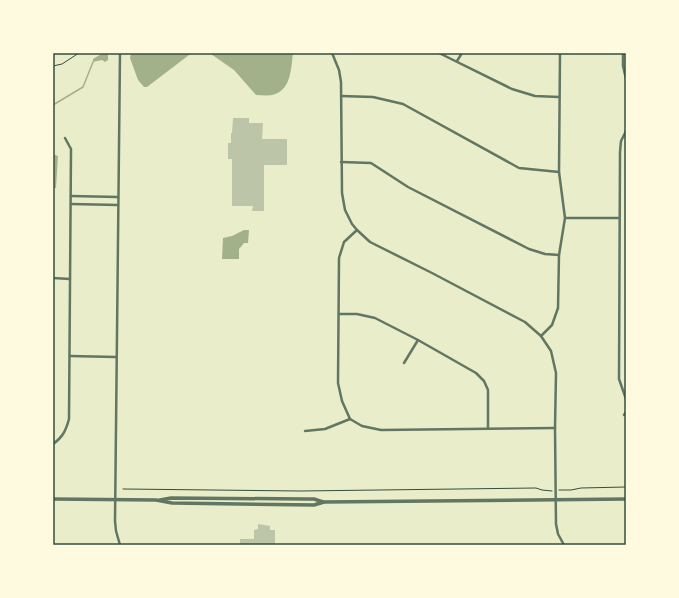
<svg xmlns="http://www.w3.org/2000/svg" width="679" height="598" font-family="'Source Serif 4',serif">
  <style>
    .water { fill: #a3b18a }
    .lines { fill: none; stroke-linecap: round; stroke-linejoin: round }
    .stream { stroke: #a3b18a; stroke-width: 1.5 }
    .building { fill: #bcc5a7 }
    .path { stroke: #344e41; stroke-width: 1 }
    .minor { stroke: #617663; stroke-width: 2.5 }
    .tertiary { stroke: #617663; stroke-width: 3.5 }
    .neatline { fill: none; stroke: #344e41; stroke-width: 1.5 }
  </style>
  <rect width="100%" height="100%" fill="#e9edc9"/>
  <!-- water -->
  <g class="water">
    <path d="M103 53H106L108 55V60L105 62 102 60 93 62V59Z"/>
    <path d="M131 53H196L189 55 147 87H144L138 80 130 58Z"/>
    <path d="M205 53H293C291 69 291 91 272 95 267 96 261 95 256 95L234 70 211 54Z"/>
    <path d="M53 154 58 156 56 188H53Z"/>
    <path d="M244 230H249L248 243H244L239 249V259H222L223 238 232 236Z"/>
  </g>
  <g class="lines">
    <!-- stream -->
    <path class="stream" d="M53 105 83 87 93 62"/>
  </g>
  <!-- building -->
  <g class="building">
    <path d="M233 118H249V123H263L262 139H287V165H264V211H252L253 206H232V159H228V143H231V133H232Z"/>
    <path d="M258 524 270 526V530H275V545H240V539H254V530L258 529Z"/>
  </g>
  <g class="lines">
    <!-- path -->
    <g class="path">
      <path d="M53 66 62 64 79 53"/>
      <path d="M123 489 300 491 536 488 542 490 552 491"/>
      <path d="M559 490H571L581 488 626 487"/>
    </g>
    <!-- minor -->
    <g class="minor">
      <path d="M332 53 339 70 341 82 342 193 345 210 352 224 357 230 370 242 432 273 525 322 541 336 551 351 556 373 555 428 556 524 558 534 564 545"/>
      <path d="M439 53 512 89 535 96 559 97"/>
      <path d="M623 53V66L626 79"/>
      <path d="M457 61 462 53"/>
      <path d="M341 96 373 97 403 104 519 168 559 172"/>
      <path d="M626 131 621 141 620 152 619 379 626 399"/>
      <path d="M341 162 371 163 408 187 529 249 545 254 559 255"/>
      <path d="M71 196 118 197"/>
      <path d="M71 204 118 205"/>
      <path d="M565 218H619"/>
      <path d="M53 278 70 279"/>
      <path d="M339 314H357L375 318 418 340 476 373 484 381 488 390V428"/>
      <path d="M541 336 552 325 558 308 559 255 565 218 559 172 560 53"/>
      <path d="M70 356 116 357"/>
      <path d="M404 363 418 340"/>
      <path d="M624 415 626 412"/>
      <path d="M350 419 362 426 381 430 555 428"/>
      <path d="M350 419 342 401 338 383 339 258 344 242 357 230"/>
      <path d="M305 431 325 429 350 419"/>
      <path d="M53 444C63 437 66 430 69 419L71 149 65 138"/>
      <path d="M120 545 116 531 115 521 120 53"/>
    </g>
    <!-- tertiary -->
    <g class="tertiary">
      <path d="M53 499 156 500 172 503 314 505 324 502 626 499"/>
      <path d="M160 500 171 498 306 499H314L323 502"/>
    </g>
  </g>
  <!-- border -->
  <rect width="679" height="598" fill="none" stroke="#fefae0" stroke-width="108"/>
  <rect x="54" y="54" width="571" height="490" class="neatline"/>
</svg>
